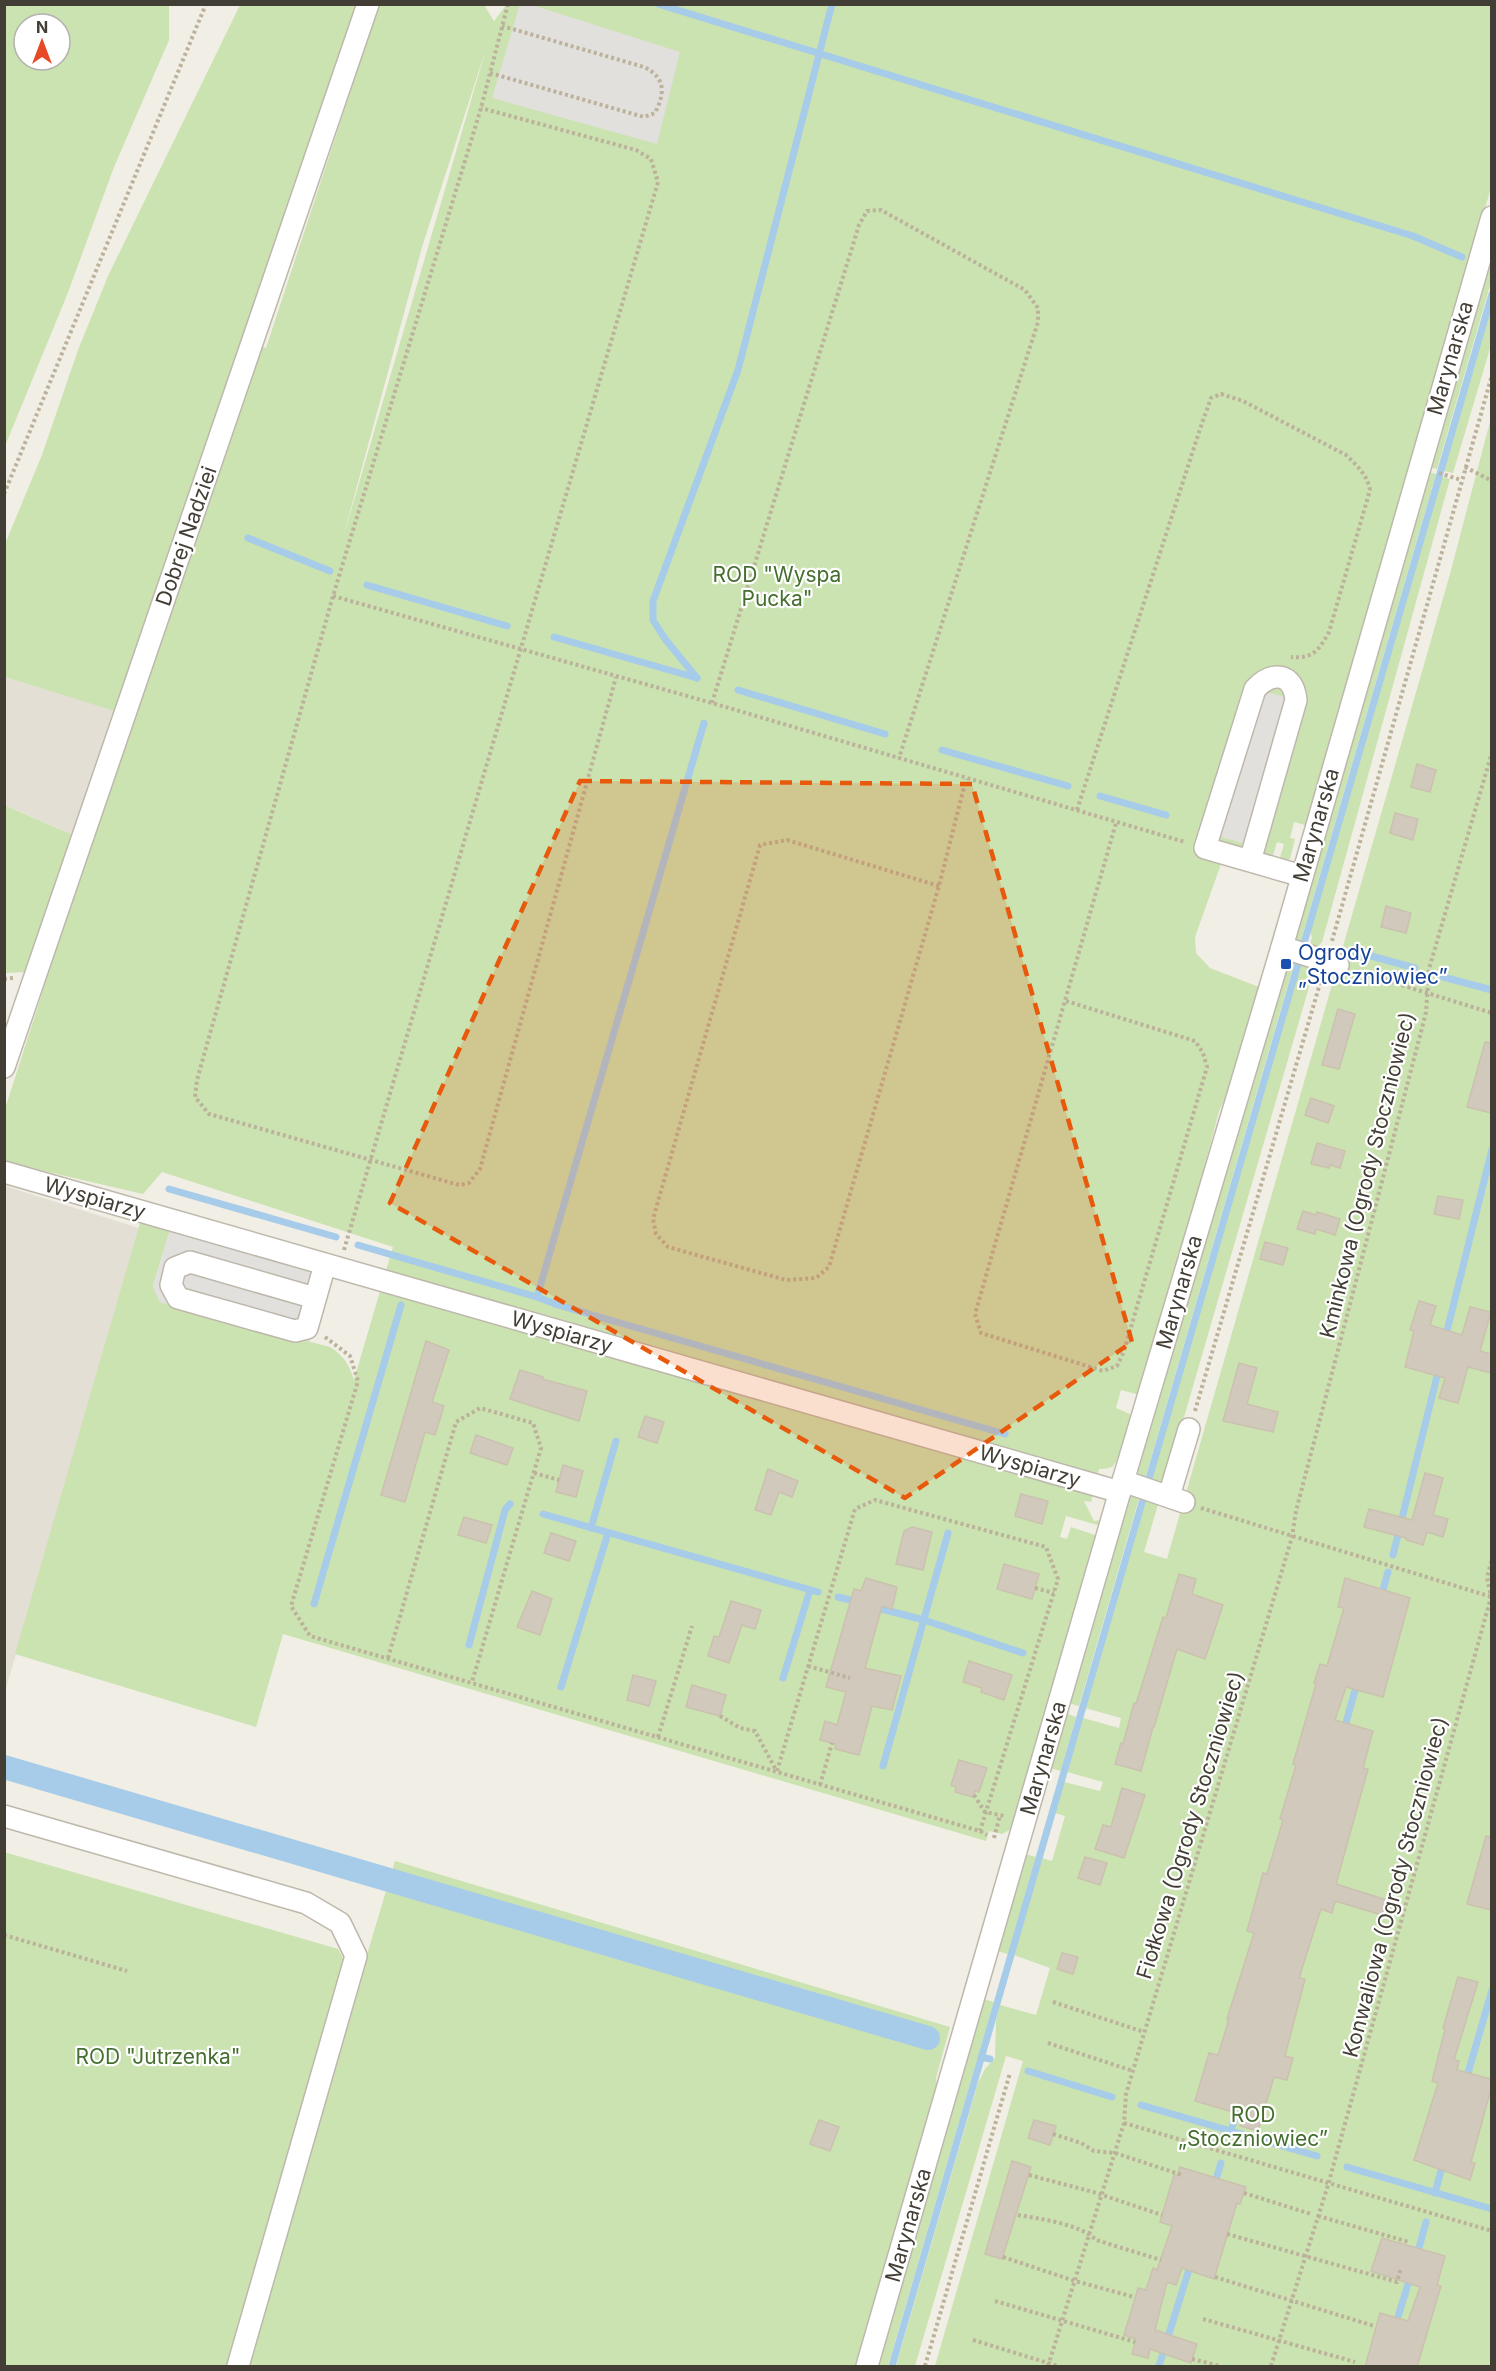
<svg xmlns="http://www.w3.org/2000/svg" width="1496" height="2371" font-family="Inter,sans-serif">
  <style>
    .residential { fill: #e4dfd4 }
    .green { fill: #cbe2b1; fill-rule: evenodd }
    .parking { fill: #e2e0dd }
    .lines { fill: none; stroke-linecap: round; stroke-linejoin: round }
    .stream { stroke: #a6cce9; stroke-width: 7 }
    .canal { stroke: #a6cce9; stroke-width: 24 }
    .building { fill: #d1c9bb; stroke: #cbc1af; stroke-width: 1.5 }
    .minor-casing { stroke: #beb8ac; stroke-width: 24 }
    .path { stroke: #bcb19b; stroke-width: 4; stroke-dasharray: 3 3; stroke-linecap: butt }
    .minor { stroke: #fff; stroke-width: 21 }
    .marked { fill: #e8590c; fill-opacity: 0.2; stroke: #e8590c; stroke-width: 4.5; stroke-dasharray: 12 8; stroke-linejoin: round }
    .transit-dot { fill: #1a4fb4; stroke: #fff; stroke-width: 2 }
    .labels { text-anchor: middle; dominant-baseline: central; stroke-width: 4.5; stroke-linejoin: round; paint-order: stroke }
    .street-label { font-size: 21px; fill: #433e35; stroke: #fff }
    .park-label { font-size: 21px; fill: #456f2e; stroke: #fff }
    .transit-label { font-size: 21px; fill: #164399; stroke: #fff; text-anchor: start }
  </style>
  <rect width="100%" height="100%" fill="#f1eee5"/>
  <!-- residential -->
  <g class="residential">
    <path d="M4 677 115 710 75 836 5 805Z"/>
    <path d="M5 1186 139 1228 5 1692Z"/>
  </g>
  <!-- green -->
  <g class="green">
    <path d="M5 4 169 5V40L114 167 67 295 5 446ZM24 24H60V60H24Z"/>
    <path d="M507 4 1491 5 1490 191 1305 825 1294 822 1290 838 1295 839 1290 859 1279 861 1284 844 1277 842 1267 875 1221 864 1195 937 1196 953 1210 968 1259 987 1227 1094 1219 1111 1187 1233 1178 1254 1140 1393 1136 1394 1121 1390 1116 1408 1130 1414C1131 1421 1119 1461 1113 1466 1109 1469 1103 1469 1099 1469L1091 1502 1084 1501 1094 1521 1102 1520 1101 1526 1066 1516 1060 1537 1067 1539 1071 1527 1098 1536 1012 1829 1002 1834 989 1831 986 1841 283 1634 256 1727 15 1654 140 1223 170 1230 153 1286 160 1302 330 1347C344 1356 349 1364 354 1380L393 1247 162 1172 143 1194 5 1162V1109L131 716 5 677V544L42 455 78 350 108 276 240 5H357L244 340 266 348 379 5H484L494 21ZM484 55V56L342 541 422 247Z"/>
    <path d="M1491 251V282L1437 469 1429 467Z"/>
    <path d="M1491 308V345L1453 473 1444 471Z"/>
    <path d="M1491 418V2366H935L1023 2061 1006 2056 915 2366H896L978 2083 985 2069 995 2058 996 2021 1000 2005 1036 2015 1050 1968 1014 1955 1042 1858 1052 1861 1065 1816 1055 1813 1064 1782 1100 1791 1103 1782 1067 1772 1083 1718 1119 1728 1121 1718 1085 1708 1147 1497 1159 1501 1144 1552 1167 1559 1450 574Z"/>
    <path d="M1428 472 1436 474 1300 944 1291 941Z"/>
    <path d="M1442 477 1450 479 1322 942 1315 949 1309 947 1312 937 1310 932Z"/>
    <path d="M4 805 75 836 28 972 5 973Z"/>
    <path d="M1287 954 1296 957 1145 1479 1134 1475Z"/>
    <path d="M1302 960 1314 970 1164 1486 1151 1481Z"/>
    <path d="M1129 1491 1140 1495 1079 1706 1068 1703Z"/>
    <path d="M1065 1713 1076 1717 1061 1771 1050 1768Z"/>
    <path d="M4 1852 338 1949 345 1962 227 2366H5Z"/>
    <path d="M1025 1854 1036 1857 1008 1954 997 1951Z"/>
    <path d="M395 1861 950 2027 936 2078 937 2089 858 2366H244Z"/>
    <path d="M983 1999 994 2002 888 2366H877Z"/>
  </g>
  <!-- parking -->
  <g class="parking">
    <path d="M520 4 532 5 680 52 657 144 492 98Z"/>
    <path d="M1255 689 1296 700 1254 846 1210 834Z"/>
    <path d="M170 1230 327 1276 310 1342 160 1302 153 1287Z"/>
  </g>
  <g class="lines">
    <!-- stream -->
    <g class="stream">
      <path d="M658 4 1413 236 1462 257"/>
      <path d="M248 538 330 571"/>
      <path d="M367 585 507 626"/>
      <path d="M554 637 697 678"/>
      <path d="M697 678 665 639 653 620V601L738 370 832 4"/>
      <path d="M738 690 885 734"/>
      <path d="M942 750 1068 786"/>
      <path d="M1100 796 1166 815"/>
      <path d="M1353 951 1415 968"/>
      <path d="M1443 977 1492 990"/>
      <path d="M169 1189 336 1237"/>
      <path d="M358 1245 537 1297 558 1305 1005 1434"/>
      <path d="M537 1297 704 723"/>
      <path d="M1445 1339 1492 1149"/>
      <path d="M543 1514 818 1592"/>
      <path d="M591 1528 616 1441"/>
      <path d="M1393 1555 1439 1368"/>
      <path d="M838 1597 858 1602"/>
      <path d="M1381 1597 1388 1572"/>
      <path d="M314 1604 401 1305"/>
      <path d="M874 1607 924 1620 1023 1653"/>
      <path d="M469 1645 505 1510 510 1504"/>
      <path d="M783 1678 810 1590"/>
      <path d="M561 1687 608 1533"/>
      <path d="M1344 1730 1357 1683"/>
      <path d="M883 1766 948 1533"/>
      <path d="M981 2057 990 2059"/>
      <path d="M1028 2071 1112 2097"/>
      <path d="M1466 2080 1492 1990"/>
      <path d="M1141 2105 1317 2156"/>
      <path d="M1231 2131 1239 2104"/>
      <path d="M1347 2167 1492 2209"/>
      <path d="M1214 2186 1221 2163"/>
      <path d="M1435 2193 1443 2163"/>
      <path d="M1417 2255 1426 2222"/>
      <path d="M1395 2327 1411 2274"/>
      <path d="M892 2366 1492 294"/>
      <path d="M1159 2366 1191 2263"/>
    </g>
    <!-- canal -->
    <path class="canal" d="M4 1767 928 2038"/>
  </g>
  <!-- building -->
  <g class="building">
    <path d="M1417 764 1436 770 1430 792 1411 787Z"/>
    <path d="M1395 813 1418 819 1413 840 1390 833Z"/>
    <path d="M1386 906 1411 913 1406 933 1381 927Z"/>
    <path d="M1338 1009 1355 1014 1339 1069 1322 1065Z"/>
    <path d="M1485 1042 1491 1043V1113L1467 1107Z"/>
    <path d="M1311 1098 1334 1106 1328 1123 1305 1115Z"/>
    <path d="M1317 1143 1345 1151 1340 1168 1330 1165 1329 1168 1311 1164Z"/>
    <path d="M1438 1196 1463 1200 1459 1219 1434 1214Z"/>
    <path d="M1303 1211 1316 1215 1317 1212 1340 1219 1335 1235 1316 1229 1315 1234 1297 1229Z"/>
    <path d="M1265 1242 1288 1248 1283 1265 1260 1259Z"/>
    <path d="M1419 1301 1436 1306 1430 1325 1462 1335 1470 1307 1491 1312 1480 1351 1491 1354V1373L1468 1367 1458 1403 1439 1398 1445 1378 1405 1367 1414 1331 1410 1330Z"/>
    <path d="M426 1341 449 1350 432 1402 444 1406 435 1435 425 1432 405 1502 381 1495Z"/>
    <path d="M1239 1363 1257 1368 1247 1404 1278 1412 1273 1432 1223 1421Z"/>
    <path d="M520 1370 543 1377 542 1379 587 1391 579 1421 510 1399Z"/>
    <path d="M645 1416 664 1422 657 1443 638 1437Z"/>
    <path d="M476 1435 513 1448 507 1465 470 1453Z"/>
    <path d="M563 1465 583 1471 576 1497 556 1492Z"/>
    <path d="M768 1469 798 1481 792 1497 779 1492 771 1515 755 1510Z"/>
    <path d="M1425 1473 1443 1478 1433 1515 1448 1519 1443 1537 1427 1532 1423 1545 1406 1540V1538L1364 1527 1369 1509 1412 1520Z"/>
    <path d="M1021 1494 1048 1501 1042 1524 1015 1516Z"/>
    <path d="M464 1517 492 1525 486 1543 458 1535Z"/>
    <path d="M912 1527 932 1532 923 1570 896 1564 904 1531Z"/>
    <path d="M551 1533 576 1541 569 1561 544 1553Z"/>
    <path d="M1004 1564 1039 1574 1032 1599 997 1589Z"/>
    <path d="M1179 1574 1196 1579 1192 1594 1223 1605 1205 1659 1177 1649 1154 1727H1153L1141 1771 1115 1764 1121 1743 1123 1744 1134 1703 1136 1704 1163 1617 1166 1618Z"/>
    <path d="M866 1578 897 1587 892 1609 882 1606 865 1668 901 1676 892 1710 872 1706 859 1755 835 1749 836 1744 820 1740 825 1721 837 1725 846 1692 826 1687 854 1589 861 1591Z"/>
    <path d="M1345 1578 1410 1598 1383 1697 1346 1687 1335 1720 1373 1731 1363 1768 1368 1769 1336 1884 1390 1901 1385 1916 1335 1901 1332 1913 1321 1909 1299 1978 1305 1979 1285 2056 1293 2058 1287 2080 1274 2077 1258 2131 1240 2126 1243 2115 1195 2101 1209 2053 1218 2055 1229 2019H1227L1254 1933 1247 1931 1263 1873 1267 1874 1283 1820 1280 1819 1296 1765 1293 1764 1316 1684 1314 1683 1320 1664 1327 1666 1344 1608 1338 1607Z"/>
    <path d="M532 1591 552 1599 540 1635 517 1627Z"/>
    <path d="M731 1601 761 1610 755 1629 742 1625 729 1663 708 1656 714 1636 719 1637Z"/>
    <path d="M969 1661 1012 1675 1004 1700 981 1692 982 1688 963 1682Z"/>
    <path d="M633 1675 656 1681 649 1706 627 1700Z"/>
    <path d="M692 1685 726 1695 720 1716 686 1707Z"/>
    <path d="M959 1760 987 1768 979 1792 975 1791 973 1797 955 1792 956 1787 951 1785Z"/>
    <path d="M1122 1788 1145 1795 1124 1858 1095 1849 1103 1825 1111 1827Z"/>
    <path d="M1486 1836 1491 1837V1910L1467 1904Z"/>
    <path d="M1085 1857 1107 1863 1100 1885 1078 1878Z"/>
    <path d="M1062 1953 1078 1957 1073 1974 1057 1969Z"/>
    <path d="M1458 1977 1478 1982 1454 2060 1459 2061 1457 2070 1491 2079V2089L1471 2162 1475 2163 1470 2180 1414 2160 1438 2083 1432 2081 1445 2029 1443 2028Z"/>
    <path d="M819 2120 839 2127 830 2151 810 2144Z"/>
    <path d="M1034 2120 1056 2126 1050 2145 1028 2138Z"/>
    <path d="M1012 2161 1031 2167 1002 2259 985 2254Z"/>
    <path d="M1180 2167 1246 2187 1240 2204 1237 2203 1214 2279 1182 2268 1176 2285 1167 2282 1155 2330 1197 2344 1191 2363 1150 2349 1148 2358 1132 2354 1136 2339 1124 2335 1138 2288 1146 2290 1153 2268 1157 2270 1172 2226 1160 2222 1174 2175 1177 2176Z"/>
    <path d="M1382 2238 1445 2256 1437 2285 1441 2286 1417 2367H1365L1380 2313 1408 2321 1420 2287 1371 2271Z"/>
  </g>
  <g class="lines">
    <!-- minor casing -->
    <g class="minor-casing">
      <g id="minor">
        <path d="M1250 861 1296 700C1293 672 1272 671 1255 689L1205 848 1302 876"/>
        <path d="M1282 947 1338 965"/>
        <path d="M4 1067 368 4"/>
        <path d="M4 1172 1120 1492"/>
        <path d="M315 1298 190 1262 175 1268 171 1285 178 1298 295 1331 307 1328 322 1275"/>
        <path d="M1123 1481 1184 1502"/>
        <path d="M1169 1496 1189 1429"/>
        <path d="M4 1816 306 1903 340 1923 356 1956 238 2366"/>
        <path d="M867 2366 1123 1481 1282 947 1492 217"/>
      </g>
    </g>
    <!-- path -->
    <g class="path">
      <path d="M508 4 481 108 333 596 197 1080 195 1097 209 1114 459 1185 469 1183 480 1169 616 677"/>
      <path d="M490 73 644 117 655 113C665 93 666 78 644 67L502 26"/>
      <path d="M1465 467 1492 481"/>
      <path d="M1439 473 1461 480"/>
      <path d="M4 494 206 4"/>
      <path d="M333 596 712 703 1185 842"/>
      <path d="M712 703 859 225 867 211 881 210 1025 290 1038 308V322L899 758"/>
      <path d="M1077 810 1200 429 1211 398 1221 394 1243 401 1346 455C1357 466 1367 474 1370 490L1329 632C1319 650 1313 659 1291 657"/>
      <path d="M939 886 787 840 760 845 653 1219 656 1234 668 1247 786 1280 816 1278 829 1267 939 886 966 779"/>
      <path d="M1332 941 1492 375"/>
      <path d="M1356 971 1492 1013"/>
      <path d="M4 979 13 978"/>
      <path d="M1066 1001 1195 1041 1203 1053 1207 1067 1124 1351 1117 1366 1103 1371 981 1333 975 1314 1116 823"/>
      <path d="M344 1250 658 182 651 159 636 150 481 108"/>
      <path d="M325 1337 350 1356 358 1381 291 1606 310 1636 980 1831 987 1835"/>
      <path d="M1195 1411 1321 980"/>
      <path d="M534 1473 559 1480"/>
      <path d="M1201 1508 1492 1597"/>
      <path d="M1035 1588 1054 1593"/>
      <path d="M388 1658 456 1422 480 1408 533 1423 541 1448 472 1682"/>
      <path d="M808 1666 850 1678"/>
      <path d="M720 1716 740 1728 755 1731 776 1770"/>
      <path d="M658 1737 692 1626"/>
      <path d="M777 1771 855 1509 875 1500 1046 1547 1058 1579 980 1831"/>
      <path d="M820 1785 832 1743"/>
      <path d="M974 1795 985 1812 1004 1816"/>
      <path d="M994 1838 1000 1815"/>
      <path d="M4 1935 127 1971"/>
      <path d="M1053 2002 1144 2032"/>
      <path d="M1048 2043 1133 2071"/>
      <path d="M1124 2123 1492 2231"/>
      <path d="M1053 2134 1081 2143 1094 2151 1115 2153 1182 2175"/>
      <path d="M1029 2175 1093 2192 1162 2215"/>
      <path d="M1244 2193 1311 2214"/>
      <path d="M1018 2215C1041 2219 1080 2224 1096 2240L1161 2260"/>
      <path d="M1318 2216 1409 2242"/>
      <path d="M1227 2234 1397 2282 1401 2268"/>
      <path d="M1003 2257 1075 2281 1134 2297"/>
      <path d="M1215 2277 1374 2326"/>
      <path d="M995 2301 1135 2342"/>
      <path d="M1203 2319 1355 2362"/>
      <path d="M973 2340 1058 2366"/>
      <path d="M1192 2359 1220 2366"/>
      <path d="M925 2366 1010 2073"/>
      <path d="M1048 2366 1124 2123 1126 2094 1292 1537 1296 1511 1422 1028 1426 1012 1429 969 1492 752"/>
      <path d="M1271 2366 1328 2185 1491 1597 1487 1577 1492 1559"/>
    </g>
    <!-- minor -->
    <use href="#minor" class="minor"/>
  </g>
  <!-- marked area -->
  <path class="marked" d="M580 781 972 784 1132 1342 905 1498 390 1203Z"/>
  <!-- markers -->
  <rect class="transit-dot" x="1280" y="958" width="12" height="12" rx="3"/>
  <g class="labels">
    <!-- street labels -->
    <g class="street-label">
      <text transform="translate(1450 358) rotate(-74)">Marynarska</text>
      <text transform="translate(186 536) rotate(-71)">Dobrej Nadziei</text>
      <text transform="translate(1316 825) rotate(-74)">Marynarska</text>
      <text transform="translate(1367 1175) rotate(-76)">Kminkowa (Ogrody Stoczniowiec)</text>
      <text transform="translate(95 1198) rotate(16)">Wyspiarzy</text>
      <text transform="translate(1179 1292) rotate(-74)">Marynarska</text>
      <text transform="translate(562 1332) rotate(16)">Wyspiarzy</text>
      <text transform="translate(1030 1466) rotate(16)">Wyspiarzy</text>
      <text transform="translate(1043 1758) rotate(-74)">Marynarska</text>
      <text transform="translate(1190 1825) rotate(-73)">Fiołkowa (Ogrody Stoczniowiec)</text>
      <text transform="translate(1395 1887) rotate(-75)">Konwaliowa (Ogrody Stoczniowiec)</text>
      <text transform="translate(908 2225) rotate(-74)">Marynarska</text>
    </g>
    <!-- park labels -->
    <g class="park-label">
      <text x="777" y="574">ROD "Wyspa<tspan x="777" dy="24">Pucka"</tspan></text>
      <text x="158" y="2056">ROD "Jutrzenka"</text>
      <text x="1253" y="2114">ROD<tspan x="1253" dy="24">„Stoczniowiec”</tspan></text>
    </g>
    <!-- transit labels -->
    <g class="transit-label">
      <text x="1298" y="952">Ogrody<tspan x="1298" dy="24">„Stoczniowiec”</tspan></text>
    </g>
  </g>
  <!-- border -->
  <rect width="1496" height="2371" fill="none" stroke="#433e35" stroke-width="12"/>
  <!-- north arrow -->
  <g transform="translate(42 42)"><circle r="28" fill="#ffffff" stroke="#b4b2ae" stroke-width="1.5"/>
  <path d="M0-4.5L10 22L0 15L-10 22Z" fill="#e74826"/>
  <text y="-9" font-size="16" font-weight="bold" text-anchor="middle" fill="#433e35">N</text>
  </g>
</svg>
